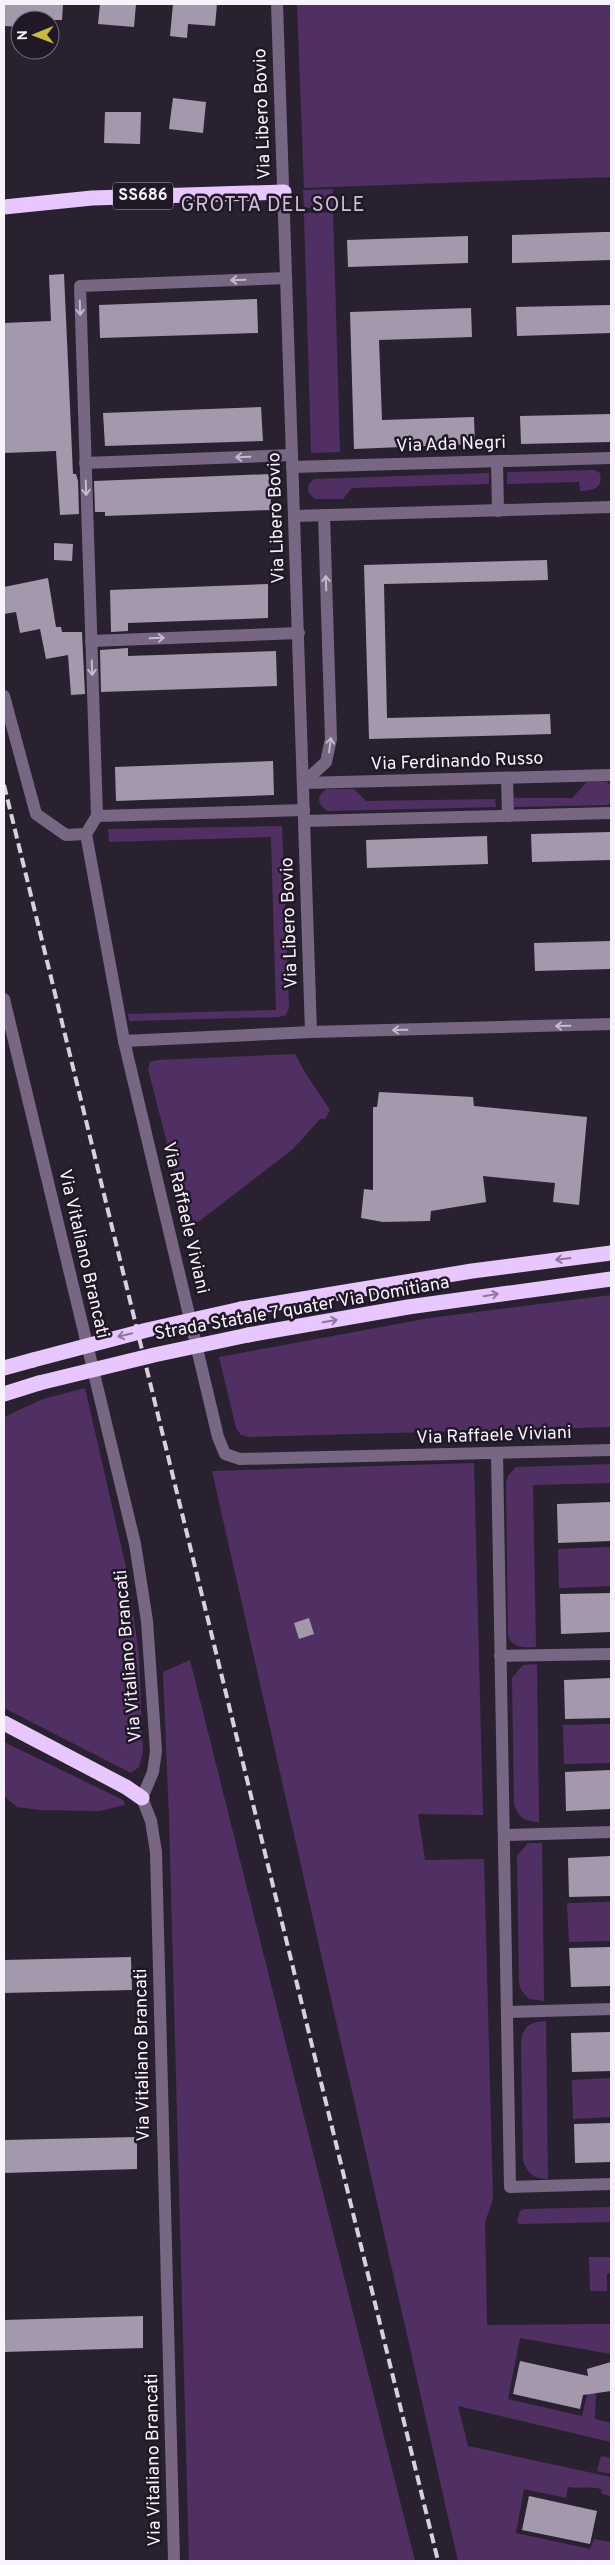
<svg xmlns="http://www.w3.org/2000/svg" width="615" height="2565" font-family="Overpass,sans-serif">
  <style>
    .green { fill: #503063 }
    .building { fill: #a499ac }
    .lines { fill: none; stroke-linecap: round; stroke-linejoin: round }
    .minor { stroke: #776783; stroke-width: 12 }
    .highway { stroke: #e8c6ff; stroke-width: 15 }
    .rail { stroke: #d8d1dc; stroke-width: 4; stroke-dasharray: 10 5; stroke-linecap: butt }
    .highway-bridge { stroke: #e8c6ff; stroke-width: 15 }
    .oneway { stroke: #c4bacc }
    .oneway2 { stroke: #8e789d }
    .labels { text-anchor: middle; dominant-baseline: central; stroke-width: 5; stroke-linejoin: round; paint-order: stroke }
    .shield { fill: #201826; stroke: #b7b1bc; stroke-width: 1 }
    .shield-label { font-size: 16px; font-weight: bold; fill: #f8f2fc }
    .street-label { font-size: 18px; fill: #f8f2fc; stroke: #201826 }
    .quarter-label { font-size: 20px; letter-spacing: 1px; fill: #cdc1d5; stroke: #201826 }
  </style>
  <rect width="100%" height="100%" fill="#2a2130"/>
  <!-- green -->
  <g class="green">
    <path d="M297 4H611V177L304 188Z"/>
    <path d="M333 189V207L304 208 303 190Z"/>
    <path d="M333 212 340 452 311 453 304 213Z"/>
    <path d="M594 470 600 473C603 489 593 490 580 491L579 482 507 484V472Z"/>
    <path d="M489 473V484L352 488 343 499H315L308 492 309 484 314 479Z"/>
    <path d="M587 782H607L611 786V802L608 805 514 807V798H572Z"/>
    <path d="M327 789H354L366 801 495 799 496 807 328 811C317 805 316 795 327 789Z"/>
    <path d="M282 826 289 1008 286 1015 278 1017 129 1021 128 1014 276 1010 271 837 109 842 108 829Z"/>
    <path d="M295 1054 304 1071 330 1110 325 1119H320L293 1149 189 1229 148 1069 150 1062 157 1060Z"/>
    <path d="M611 1295V1427L249 1437 241 1435 236 1428 219 1357 430 1318Z"/>
    <path d="M85 1388 128 1576 139 1656 143 1752 139 1767 131 1773 4 1708V1417L43 1399Z"/>
    <path d="M474 1463 483 1815 418 1814 425 1860 484 1859 493 2199 485 2222 487 2325 611 2324V2354L520 2338 508 2399 582 2416 589 2386 596 2392 595 2419 611 2423V2442L458 2406 468 2446 611 2477V2496L602 2494 601 2489C590 2486 580 2489 568 2487L566 2498 524 2489 516 2533 590 2549 594 2539 611 2542V2561H458L212 1471Z"/>
    <path d="M611 1464V1483L533 1485 536 1647C525 1648 511 1648 508 1635L506 1483 508 1476 516 1467Z"/>
    <path d="M611 1547V1586L559 1588 558 1549Z"/>
    <path d="M190 1660 415 2561H189L169 1817 163 1672Z"/>
    <path d="M537 1664 539 1822C525 1822 518 1817 514 1804L512 1678 523 1665Z"/>
    <path d="M611 1724V1763L564 1764 563 1725Z"/>
    <path d="M4 1742 123 1800 125 1805 100 1811 39 1810 17 1807 4 1796Z"/>
    <path d="M528 1843H542L544 2001 529 1999 521 1990 519 1983 517 1856Z"/>
    <path d="M611 1902V1941L569 1942 567 1903Z"/>
    <path d="M546 2021 548 2179C534 2179 528 2174 523 2161L521 2044C522 2026 530 2022 546 2021Z"/>
    <path d="M611 2078V2117L573 2119 572 2080Z"/>
    <path d="M611 2207V2222L519 2224 517 2221 520 2211 525 2209Z"/>
    <path d="M589 2257H610V2273L607 2274V2291H590Z"/>
    <path d="M601 2456 611 2458V2474L597 2471Z"/>
  </g>
  <!-- building -->
  <g class="building">
    <path d="M5 4H63L62 20H20V27L4 26Z"/>
    <path d="M100 4H136L134 27 98 24Z"/>
    <path d="M173 4H217L215 26 188 24 187 38 170 36Z"/>
    <path d="M173 98 206 102 203 133 169 129Z"/>
    <path d="M105 112H141L140 144 104 143Z"/>
    <path d="M604 232H611V260L512 263V235Z"/>
    <path d="M468 236V263L348 267 347 240Z"/>
    <path d="M64 274 73 474H76L78 481 79 514 60 515 56 451 4 453V323L51 321 49 275Z"/>
    <path d="M257 299 258 333 100 338 99 305Z"/>
    <path d="M611 305V333L517 336 516 307Z"/>
    <path d="M471 308 472 337 379 340 382 420 474 417 475 444 354 449 350 312Z"/>
    <path d="M261 407 263 441 105 446 103 413Z"/>
    <path d="M611 414V442L521 444 520 416Z"/>
    <path d="M270 474 271 510 105 516V512H95L94 481Z"/>
    <path d="M54 543 73 544 72 561 54 560Z"/>
    <path d="M547 560 548 580 384 584 387 718 550 714 551 734 369 739 364 565Z"/>
    <path d="M48 578 56 627H61L62 632H82L85 694 71 695 68 655 46 659 40 629 20 633 16 612 4 614V587Z"/>
    <path d="M268 584V618L128 623V631L111 632 110 590Z"/>
    <path d="M128 648V656L276 651 277 686 101 692 100 650Z"/>
    <path d="M273 761 274 795 116 801 115 767Z"/>
    <path d="M611 832V860L532 862 531 834Z"/>
    <path d="M487 836 488 864 367 868 366 840Z"/>
    <path d="M611 941V969L535 971 534 943Z"/>
    <path d="M379 1092 473 1097 474 1106 587 1117 579 1205 553 1202 555 1183 483 1176 486 1202 431 1211 430 1221 383 1222 361 1218 364 1189 373 1190V1107H377Z"/>
    <path d="M611 1502V1541L558 1543 557 1504Z"/>
    <path d="M611 1593V1632L561 1634 560 1594Z"/>
    <path d="M309 1618 314 1634 299 1639 294 1623Z"/>
    <path d="M611 1678V1718L565 1719 564 1680Z"/>
    <path d="M611 1770V1809L566 1811 565 1772Z"/>
    <path d="M611 1856V1896L569 1897 568 1858Z"/>
    <path d="M611 1947V1986L571 1987 569 1948Z"/>
    <path d="M131 1957 132 1990 4 1993V1960Z"/>
    <path d="M611 2032V2071L572 2072 571 2033Z"/>
    <path d="M611 2123V2162L575 2163 574 2124Z"/>
    <path d="M137 2137V2169L4 2173V2140Z"/>
    <path d="M143 2316V2348L4 2352V2320Z"/>
    <path d="M520 2361 588 2376 587 2369 611 2362V2391L583 2395 580 2409 513 2394Z"/>
    <path d="M529 2496 597 2511 590 2544 522 2530Z"/>
  </g>
  <g class="lines">
    <!-- minor -->
    <g class="minor">
      <path d="M277 4 311 1032"/>
      <path d="M286 278 80 286 97 816 304 810"/>
      <path d="M497 462 498 511"/>
      <path d="M85 463 292 455"/>
      <path d="M292 467 611 458"/>
      <path d="M295 516 611 507"/>
      <path d="M91 641 299 633"/>
      <path d="M4 696 36 814 66 835 86 834"/>
      <path d="M507 778 508 816"/>
      <path d="M303 783 611 775"/>
      <path d="M303 783 326 762 331 739 324 515"/>
      <path d="M97 816 86 834 124 1041 218 1437 225 1454 240 1459 611 1450"/>
      <path d="M305 821 611 813"/>
      <path d="M4 999 135 1544 147 1621 156 1751 153 1772 142 1798 151 1821 156 1852 174 2561"/>
      <path d="M124 1041 311 1032 611 1024"/>
      <path d="M497 1454 510 2187 611 2184"/>
      <path d="M500 1656 611 1654"/>
      <path d="M504 1835 611 1832"/>
      <path d="M507 2012 611 2009"/>
    </g>
    <!-- highway -->
    <g class="highway">
      <path d="M4 207 92 198 284 192"/>
      <path d="M241 1309 472 1271 611 1253"/>
      <path d="M248 1335 408 1307 611 1279"/>
      <path d="M4 1368 33 1360"/>
      <path d="M4 1394 39 1383"/>
      <path d="M4 1723 126 1787 142 1798"/>
    </g>
    <!-- rail -->
    <path class="rail" d="M4 785 438 2561"/>
    <!-- highway-bridge -->
    <g class="highway-bridge">
      <path d="M33 1360 147 1330 241 1309"/>
      <path d="M39 1383 154 1355 248 1335"/>
    </g>
  </g>
  <!-- one-way arrows -->
  <defs><path id="oneway-shaft" d="M-6 0H5M1.5-3L5.5 0L1.5 3" fill="none" stroke-width="1.6" stroke-linecap="round" stroke-linejoin="round" transform="scale(1.25)"/></defs>
  <g class="oneway">
    <use href="#oneway-shaft" transform="translate(238 280) rotate(178)"/>
    <use href="#oneway-shaft" transform="translate(80 308) rotate(88)"/>
    <use href="#oneway-shaft" transform="translate(243 457) rotate(178)"/>
    <use href="#oneway-shaft" transform="translate(86 488) rotate(88)"/>
    <use href="#oneway-shaft" transform="translate(326 583) rotate(-92)"/>
    <use href="#oneway-shaft" transform="translate(157 638) rotate(-2)"/>
    <use href="#oneway-shaft" transform="translate(92 668) rotate(88)"/>
    <use href="#oneway-shaft" transform="translate(330 745) rotate(-83)"/>
    <use href="#oneway-shaft" transform="translate(563 1026) rotate(179)"/>
    <use href="#oneway-shaft" transform="translate(400 1030) rotate(179)"/>
  </g>
  <g class="oneway2">
    <use href="#oneway-shaft" transform="translate(563 1259) rotate(173)"/>
    <use href="#oneway-shaft" transform="translate(491 1295) rotate(-9)"/>
    <use href="#oneway-shaft" transform="translate(330 1321) rotate(-10)"/>
    <use href="#oneway-shaft" transform="translate(125 1335) rotate(166)"/>
  </g>
  <g class="labels">
    <!-- shield labels -->
    <rect class="shield" x="113" y="182.5" width="60" height="27" rx="4"/>
    <g class="shield-label">
      <text x="143" y="196">SS686</text>
    </g>
    <!-- street labels -->
    <g class="street-label">
      <text transform="translate(263 114) rotate(-92)">Via Libero Bovio</text>
      <text transform="translate(451 445) rotate(-2)">Via Ada Negri</text>
      <text transform="translate(277 518) rotate(-92)">Via Libero Bovio</text>
      <text transform="translate(457 762) rotate(-2)">Via Ferdinando Russo</text>
      <text transform="translate(290 923) rotate(-92)">Via Libero Bovio</text>
      <text transform="translate(185 1218) rotate(77)">Via Raffaele Viviani</text>
      <text transform="translate(83 1254) rotate(77)">Via Vitaliano Brancati</text>
      <text transform="translate(302 1309) rotate(-10)">Strada Statale 7 quater Via Domitiana</text>
      <text transform="translate(494 1436) rotate(-2)">Via Raffaele Viviani</text>
      <text transform="translate(129 1656) rotate(-95)">Via Vitaliano Brancati</text>
      <text transform="translate(143 2055) rotate(-91)">Via Vitaliano Brancati</text>
      <text transform="translate(154 2460) rotate(-91)">Via Vitaliano Brancati</text>
    </g>
    <!-- quarter labels -->
    <g class="quarter-label">
      <text x="273" y="206">GROTTA DEL SOLE</text>
    </g>
  </g>
  <!-- border -->
  <rect width="615" height="2565" fill="none" stroke="#f8f2fc" stroke-width="10"/>
  <!-- north arrow -->
  <g transform="translate(35 35) rotate(269)"><circle r="24" fill="#201826" stroke="#766f7c"/>
  <path d="M0-4L9 19L0 12L-9 19Z" fill="#cbba39"/>
  <text y="-8" font-size="14" font-weight="bold" text-anchor="middle" fill="#f8f2fc">N</text>
  </g>
</svg>
